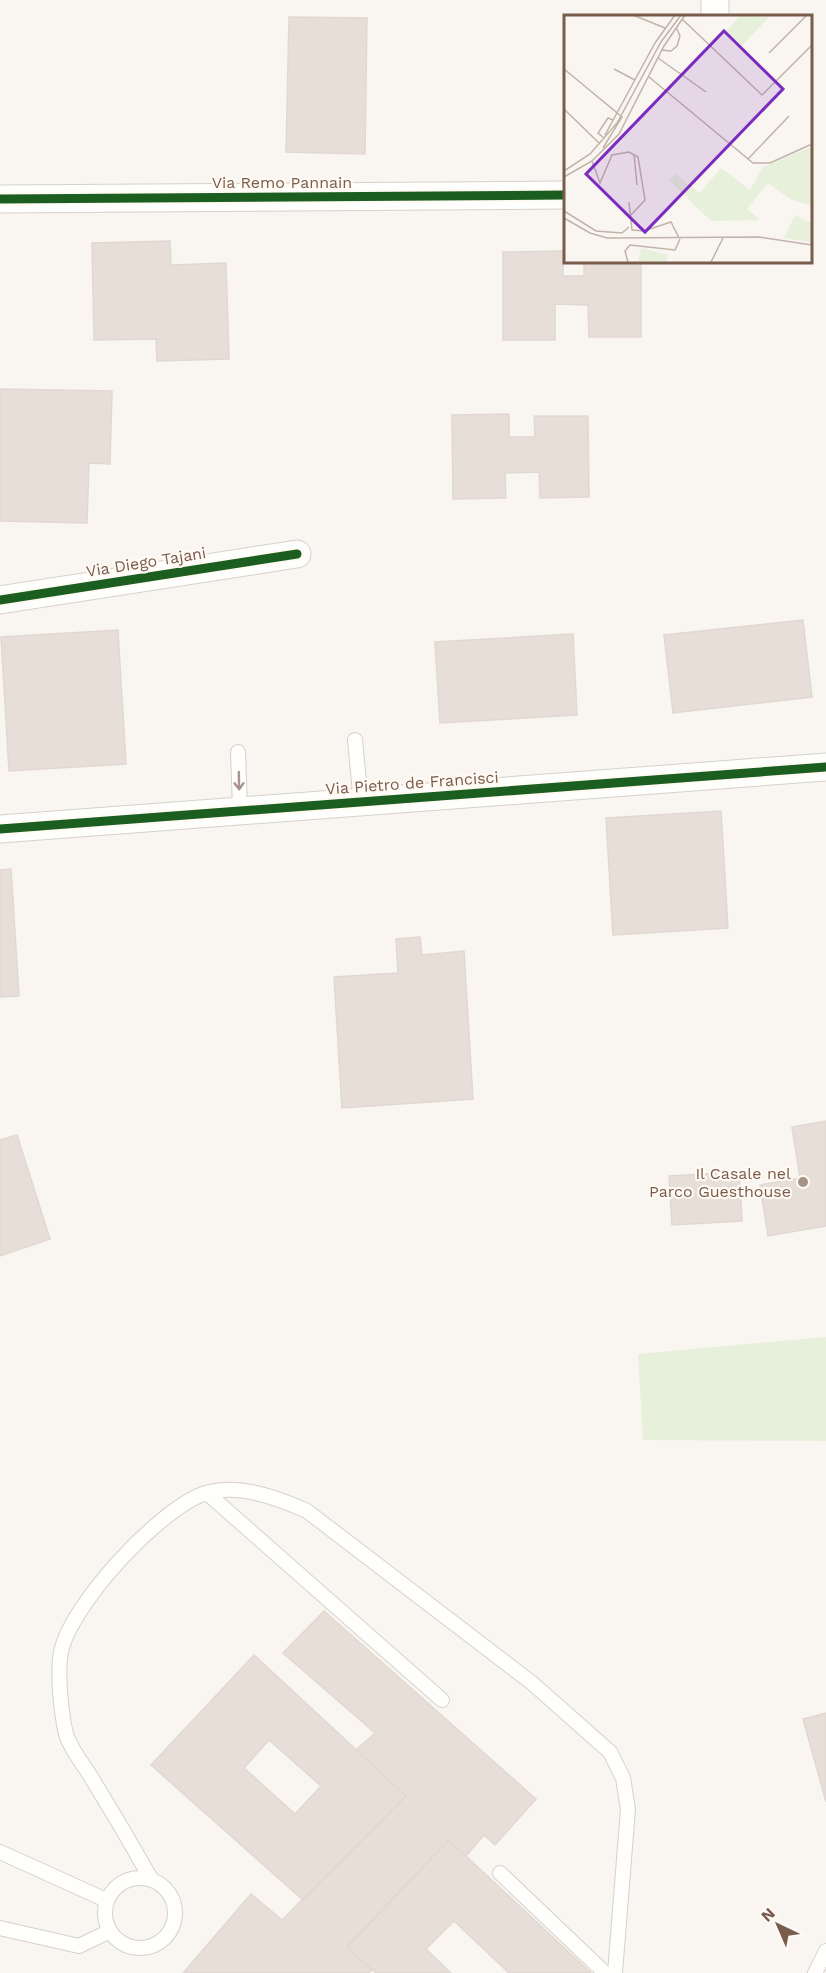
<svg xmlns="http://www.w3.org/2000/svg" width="826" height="1973" font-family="'Work Sans',sans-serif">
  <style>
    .green { fill: #e7f0db }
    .building { fill: #e6ded7; stroke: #e2d8d2; stroke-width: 1.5; fill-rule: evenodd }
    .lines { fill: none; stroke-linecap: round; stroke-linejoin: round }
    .service-casing { stroke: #d7d1cb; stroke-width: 16 }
    .minor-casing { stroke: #d7d1cb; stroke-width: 29 }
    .service { stroke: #fefefd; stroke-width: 14 }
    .minor { stroke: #fefefd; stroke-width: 27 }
    .cycleway-casing { stroke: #fffaf3; stroke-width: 13 }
    .cycleway { stroke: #1b5e20; stroke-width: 9 }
    .oneway { stroke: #a8958b }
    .poi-dot { fill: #a69286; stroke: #fffaf3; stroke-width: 2 }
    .labels { text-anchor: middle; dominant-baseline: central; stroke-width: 4.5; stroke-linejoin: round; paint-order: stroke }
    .street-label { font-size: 16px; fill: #7a5c4d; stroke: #fffaf3 }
    .poi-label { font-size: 16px; fill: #7a5c4d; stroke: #fffaf3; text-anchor: end }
    .inset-road { fill: none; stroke: #c2b3aa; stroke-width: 1.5 }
    .view { fill: #7b2cbf; fill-opacity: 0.15; stroke: #7b2cbf; stroke-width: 3 }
    .inset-edge { fill: none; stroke: #7a5c4d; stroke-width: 3 }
  </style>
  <rect width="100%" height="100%" fill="#f9f5f0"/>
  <!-- green -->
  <path class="green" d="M826 1337V1441L643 1440 638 1354Z"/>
  <!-- building -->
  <g class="building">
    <path d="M289 17 367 18 365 154 286 152Z"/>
    <path d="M170 241 171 265 226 263 229 359 157 361 156 339 94 340 92 243Z"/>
    <path d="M563 251V276H584V261H641V337H589L588 305 555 304V340H503V252Z"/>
    <path d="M0 389 112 391 110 464 89 463 87 523 0 521Z"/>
    <path d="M509 414V437H535L534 416H588L589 497 540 498 539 472 505 473 506 498 453 499 452 415Z"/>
    <path d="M803 620 812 697 673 713 664 635Z"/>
    <path d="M118 630 126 764 9 771 1 637Z"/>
    <path d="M573 634 577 715 440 723 435 642Z"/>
    <path d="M721 811 728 928 613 935 606 818Z"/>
    <path d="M11 869 19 996 0 997V870Z"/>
    <path d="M420 937 422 955 464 951 473 1099 342 1108 334 977 398 973 396 939Z"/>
    <path d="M826 1121V1226L768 1236 760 1185 800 1178 792 1127Z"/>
    <path d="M17 1135 50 1239 0 1256V1140Z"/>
    <path d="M739 1172 742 1221 672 1225 669 1176Z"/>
    <path d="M324 1611 536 1799 495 1845 484 1835 466 1856 448 1841 347 1947 372 1969 369 1973H183L251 1894 282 1920 406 1796 356 1750 375 1733 283 1653Z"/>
    <path d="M254 1655 406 1796 303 1900 151 1765ZM269 1740 321 1786 295 1814 244 1768Z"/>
    <path d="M826 1713V1802L803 1719Z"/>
    <path d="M448 1841 466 1856 591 1973H509L454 1921 426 1949 451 1973H376L347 1947Z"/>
  </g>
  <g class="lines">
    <!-- service casing -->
    <g class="service-casing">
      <g id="service">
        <path d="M355 740 361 803"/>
        <path d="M238 752 240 809"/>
        <path d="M207 1493 442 1700"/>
        <path d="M0 1852 106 1900"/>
        <path d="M500 1873 605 1973"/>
        <circle cx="140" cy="1913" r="35"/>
        <path d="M151 1879C132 1845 112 1811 91 1777 83 1764 70 1748 66 1734 61 1713 57 1672 61 1652 70 1605 161 1507 206 1493 238 1483 278 1498 307 1511L532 1683 610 1752 623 1778 628 1809 615 1973"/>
        <path d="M0 1928 79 1946 110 1931"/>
        <path d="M815 1973 826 1951"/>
      </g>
    </g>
    <!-- minor casing -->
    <g class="minor-casing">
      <g id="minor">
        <path d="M715 16V0"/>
        <path d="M0 199 565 195"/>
        <path d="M0 600 297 554"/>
        <path d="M0 829 826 767"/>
      </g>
    </g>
    <!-- service -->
    <use href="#service" class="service"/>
    <!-- minor -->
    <use href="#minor" class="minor"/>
    <!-- cycleway casing -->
    <g class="cycleway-casing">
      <g id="cycleway">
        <path d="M0 199 565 195"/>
        <path d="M0 600 297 554"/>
        <path d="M0 829 826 767"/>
      </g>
    </g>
    <!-- cycleway -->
    <use href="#cycleway" class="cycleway"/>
  </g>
  <!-- one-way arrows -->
  <defs><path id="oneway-shaft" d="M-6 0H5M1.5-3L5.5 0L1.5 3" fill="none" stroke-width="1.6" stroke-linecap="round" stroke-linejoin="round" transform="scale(1.5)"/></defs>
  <use class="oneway" href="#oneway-shaft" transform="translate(239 781) rotate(89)"/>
  <!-- markers -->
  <circle class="poi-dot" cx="803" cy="1182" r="6"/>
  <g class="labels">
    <!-- street labels -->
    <g class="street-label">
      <text x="282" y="182">Via Remo Pannain</text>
      <text transform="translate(146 562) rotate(-9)">Via Diego Tajani</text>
      <text transform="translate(412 783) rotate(-4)">Via Pietro de Francisci</text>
    </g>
    <!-- poi labels -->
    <g class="poi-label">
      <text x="791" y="1173">Il Casale nel<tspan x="791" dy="18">Parco Guesthouse</tspan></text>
    </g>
  </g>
  <!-- overview -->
  <g transform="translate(564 15)">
    <rect width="248" height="248" fill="#f9f5f0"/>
    <path d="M177 0 205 2 178 31 162 16ZM247 132V190L228 185 204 168 183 194 196 205 147 206 105 165 111 159 136 178 157 153 186 175 199 152ZM231 200 247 208V227L220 223ZM77 233 104 240 102 247 74 246Z" fill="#e7f0db"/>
    <path class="inset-road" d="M69 0 101 13M118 4 198 80 248 30M97 35 107 36 113 31 116 21 112 12M205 38 243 0M94 43 142 77M0 54 58 102 39 133M50 54 71 65M85 62 189 148H206L248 129M0 94 36 129M41 120 91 28 111 0M40 123 34 118 44 103 49 105M70 139 73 170M184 144 225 101M28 146 36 168 48 140 65 137 74 142 81 185 65 202M0 156 26 139 53 108 97 27 117 0M0 162 28 146 55 119 100 31 121 0M65 187 68 215 80 216 107 207 115 223M0 196 32 216 58 218 65 212M0 203 26 218 43 223 195 222 248 230M64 247 61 236 66 230 111 235 116 224M147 247 159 223"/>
    <path class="view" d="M160 16 219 74 81 217 22 159Z"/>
    <rect width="248" height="248" class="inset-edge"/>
  </g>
  <!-- north arrow -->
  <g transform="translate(778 1925) rotate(316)" stroke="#fffaf3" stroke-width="4.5" paint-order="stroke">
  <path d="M0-4.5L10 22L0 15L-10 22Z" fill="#7a5c4d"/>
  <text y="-9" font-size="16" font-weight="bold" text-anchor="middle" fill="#7a5c4d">N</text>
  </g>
</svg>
